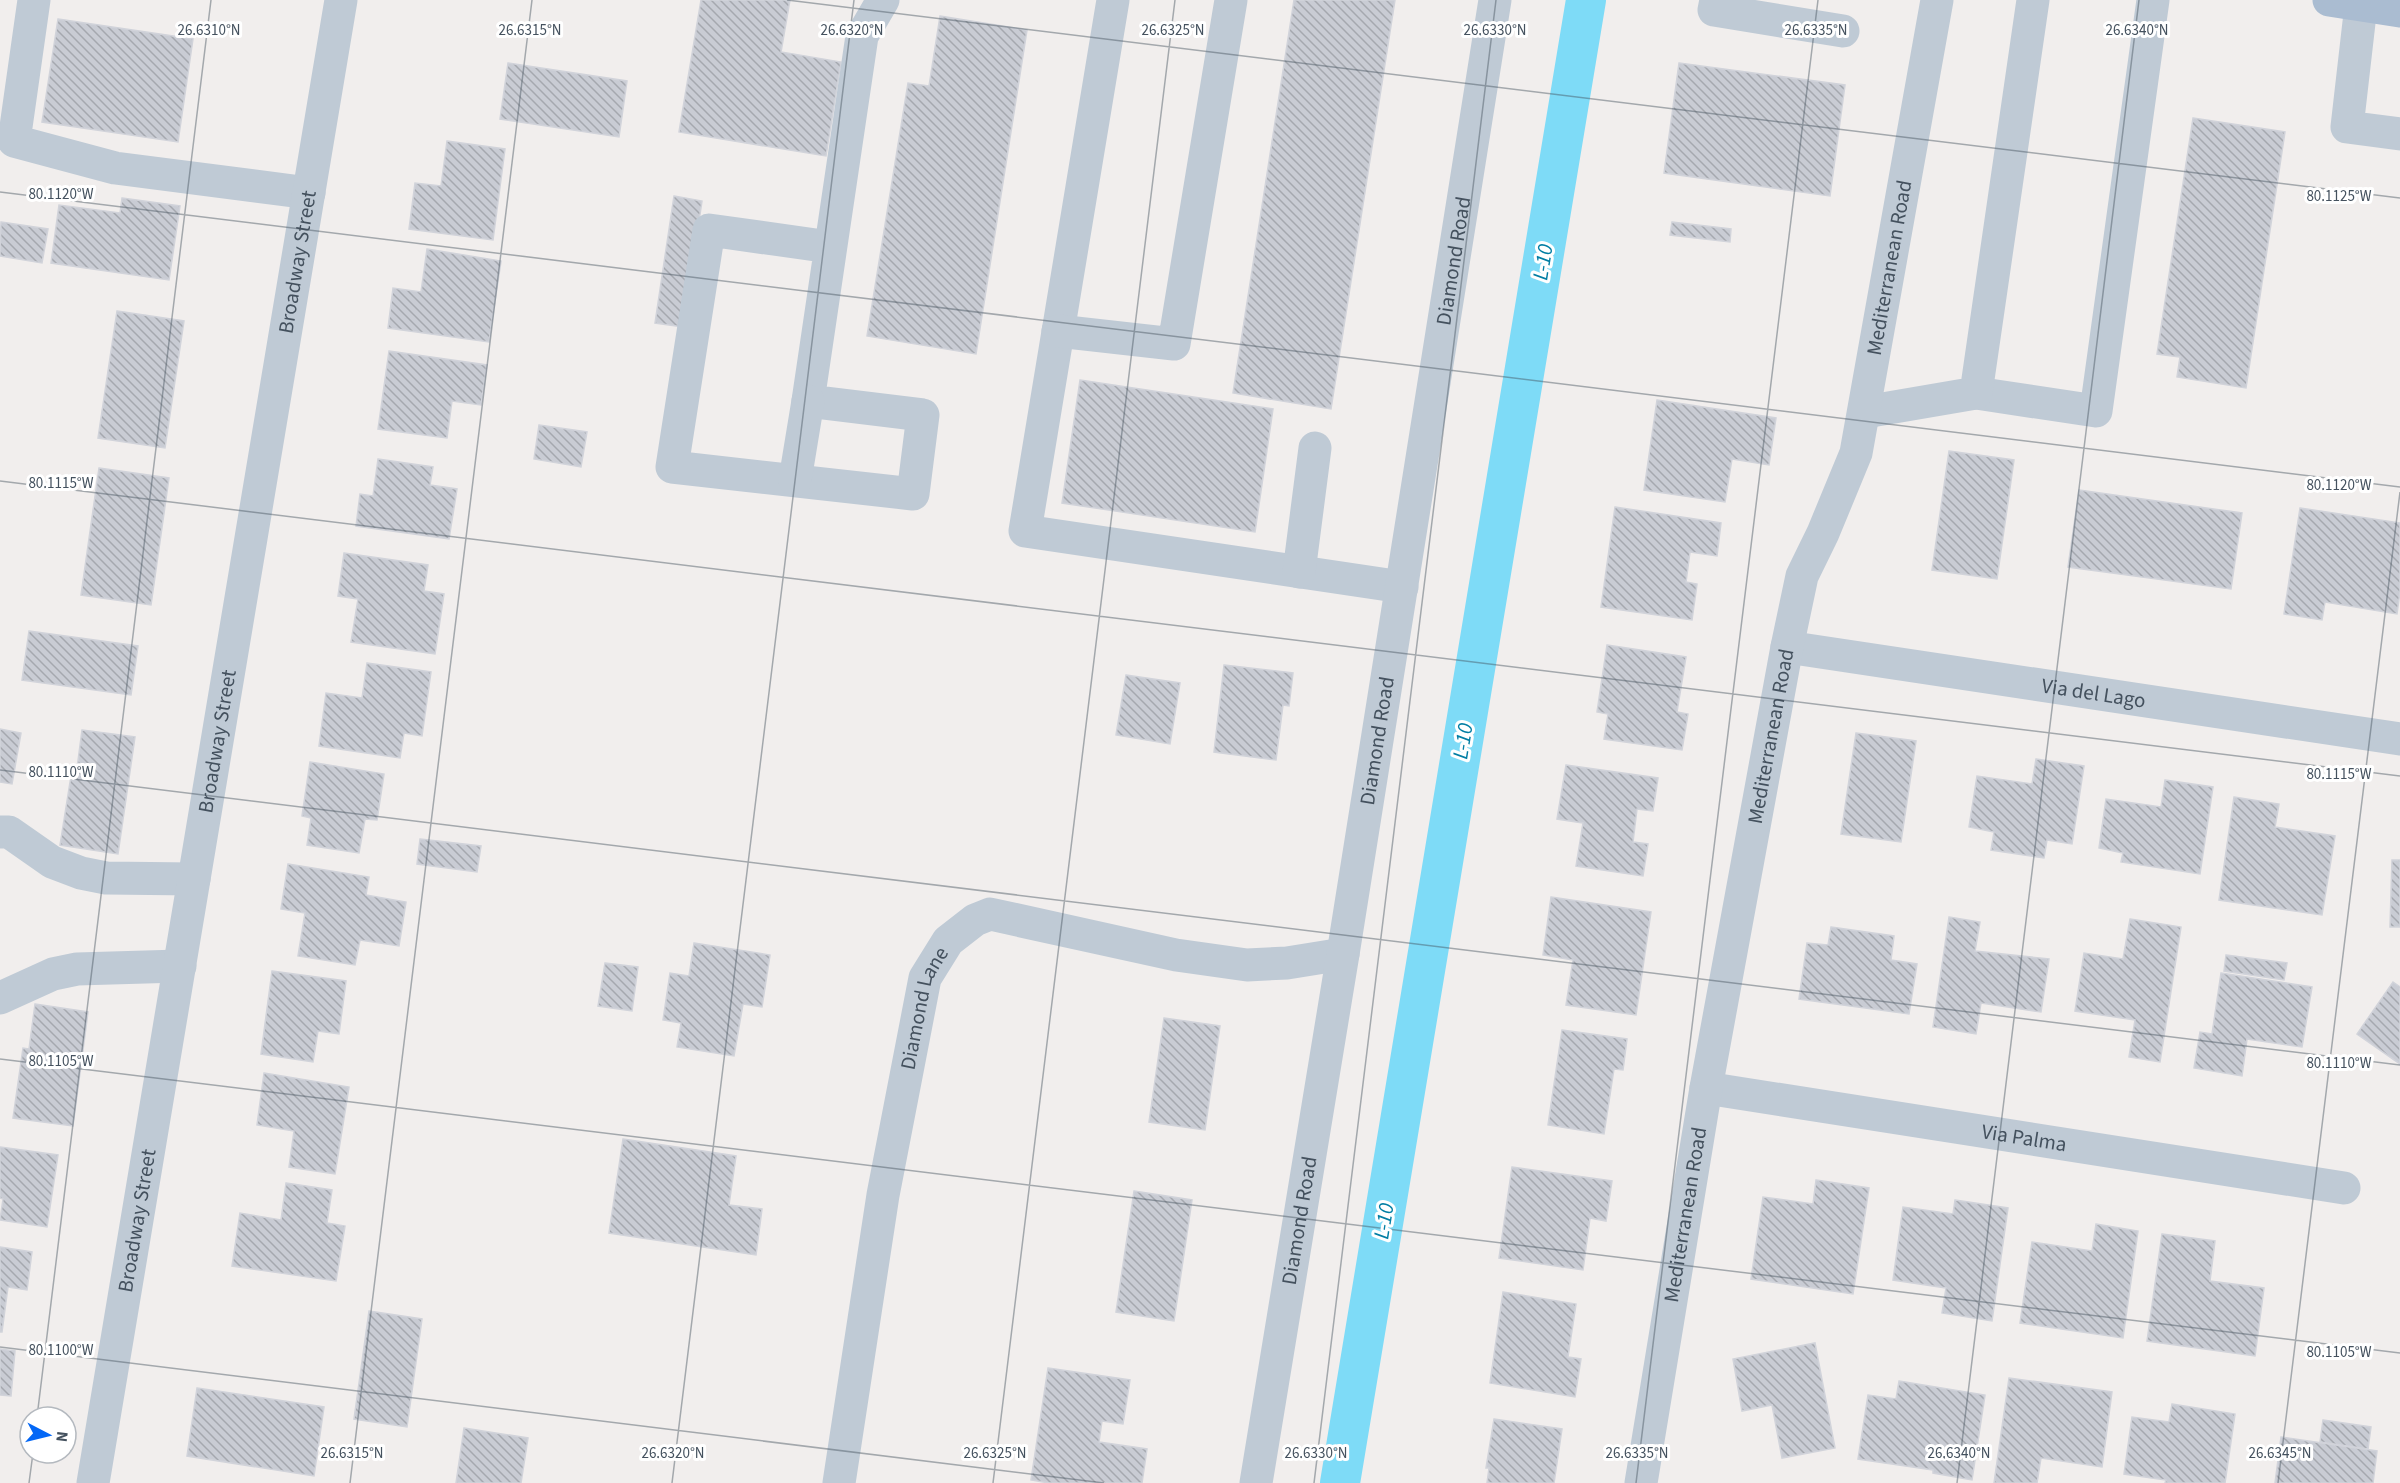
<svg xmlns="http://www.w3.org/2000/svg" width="2400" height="1483" font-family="'Source Sans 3',sans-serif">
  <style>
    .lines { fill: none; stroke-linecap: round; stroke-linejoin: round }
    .canal { stroke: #7edbf7; stroke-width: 40 }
    .building { fill: url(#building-back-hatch); stroke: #d1d3da; stroke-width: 1.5 }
    .minor { stroke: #bfcad5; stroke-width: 33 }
    .major { stroke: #aabcd1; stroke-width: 33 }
    .ticks { fill: none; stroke: #44515e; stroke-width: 1.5; stroke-opacity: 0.45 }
    .labels { text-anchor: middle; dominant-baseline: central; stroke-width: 6; stroke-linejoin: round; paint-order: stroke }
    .street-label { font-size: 21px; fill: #44515e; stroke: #fff }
    .water-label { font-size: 22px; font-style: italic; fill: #027ea4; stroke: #fff }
    .ticks-label { font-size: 15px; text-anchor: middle; fill: #44515e; stroke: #fff; stroke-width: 6; stroke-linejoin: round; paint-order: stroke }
  </style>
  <defs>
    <pattern id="building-back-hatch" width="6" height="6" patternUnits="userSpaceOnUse" patternTransform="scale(1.5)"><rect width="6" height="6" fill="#c9ccd4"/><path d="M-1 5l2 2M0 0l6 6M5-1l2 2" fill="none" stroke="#a5a8af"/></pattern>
  </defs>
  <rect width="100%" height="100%" fill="#f1eeed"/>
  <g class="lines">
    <!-- canal -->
    <path class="canal" d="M1340 1483 1586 0"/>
  </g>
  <!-- building -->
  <g class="building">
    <path d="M701 0H790L781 52 841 62 826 156 679 132Z"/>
    <path d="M1294 0H1395L1331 409 1233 393Z"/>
    <path d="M940 16 1027 30 976 354 867 336 908 83 929 86Z"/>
    <path d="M58 19 193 39 178 142 42 122Z"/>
    <path d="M508 63 627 81 619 137 500 119Z"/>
    <path d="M1679 63 1845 85 1830 196 1664 173Z"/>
    <path d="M2193 118 2285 132 2246 388 2177 377 2180 357 2157 354Z"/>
    <path d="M447 141 505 149 493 240 409 229 415 183 441 186Z"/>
    <path d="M674 196 702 201 683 327 655 323Z"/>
    <path d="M122 198 180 206 169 280 51 263 59 205 120 213Z"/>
    <path d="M1 222 48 229 42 263 0 256Z"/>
    <path d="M1672 222 1731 229 1730 242 1670 235Z"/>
    <path d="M427 249 501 261 489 342 388 328 393 288 421 292Z"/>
    <path d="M117 311 184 321 165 448 98 438Z"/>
    <path d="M389 351 487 365 481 405 452 401 447 438 378 429Z"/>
    <path d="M1080 380 1273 409 1255 532 1062 503Z"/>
    <path d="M1657 400 1776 418 1769 465 1732 459 1725 502 1644 490Z"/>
    <path d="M539 425 587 432 581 467 534 459Z"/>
    <path d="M1949 451 2014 460 1997 579 1932 570Z"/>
    <path d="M378 459 433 467 430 485 457 489 449 539 356 526 360 494 373 496Z"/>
    <path d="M99 468 169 478 151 605 81 595Z"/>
    <path d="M2079 490 2242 513 2231 589 2068 567Z"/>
    <path d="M1615 507 1721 523 1717 556 1690 552 1686 582 1697 584 1692 620 1601 607Z"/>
    <path d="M2300 508 2400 523V592L2397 614 2325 602 2322 620 2284 614Z"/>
    <path d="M344 553 428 565 424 591 444 594 435 654 351 642 358 599 338 596Z"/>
    <path d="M29 631 138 646 131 695 22 680Z"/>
    <path d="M1607 645 1686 657 1677 712 1688 714 1682 750 1604 739 1608 714 1597 712Z"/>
    <path d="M367 663 431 672 422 736 404 733 400 758 319 746 326 693 362 698Z"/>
    <path d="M1224 665 1293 673 1289 706 1283 705 1276 760 1214 752Z"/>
    <path d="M1126 675 1180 683 1170 744 1116 735Z"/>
    <path d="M0 729 21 733 12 784 0 782Z"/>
    <path d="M82 730 135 737 118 854 60 845 71 776H76Z"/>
    <path d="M1856 733 1916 741 1901 842 1841 834Z"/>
    <path d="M2036 759 2084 766 2072 844 2047 840 2044 858 1991 850 1994 832 1969 827 1977 776 2032 784Z"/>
    <path d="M310 762 384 774 377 820 365 819 359 853 307 845 311 818 302 816Z"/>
    <path d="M1566 765 1658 778 1653 811 1637 809 1633 842 1648 844 1643 876 1576 866 1583 823 1557 819Z"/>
    <path d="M2165 780 2213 787 2200 874 2121 862 2123 853 2099 848 2106 799 2161 807Z"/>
    <path d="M2234 797 2279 804 2275 827 2335 836 2322 915 2219 900Z"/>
    <path d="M420 839 481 846 477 872 417 864Z"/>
    <path d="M2392 860H2400V927H2390Z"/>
    <path d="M288 864 369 877 366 895 406 902 399 946 360 940 355 965 298 956 305 913 281 909Z"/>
    <path d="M1551 897 1651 912 1636 1015 1566 1005 1573 960 1543 955Z"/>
    <path d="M1949 917 1980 922 1975 951 2049 959 2041 1012 1981 1003 1976 1034 1933 1027Z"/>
    <path d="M2130 919 2181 927 2160 1062 2129 1057 2135 1020 2075 1011 2084 953 2123 959Z"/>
    <path d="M1831 927 1894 936 1891 960 1917 964 1909 1014 1799 999 1807 943 1828 945Z"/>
    <path d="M694 943 770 955 762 1007 743 1004 734 1056 677 1047 681 1023 663 1020 670 973 689 976Z"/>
    <path d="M2226 955 2287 963 2284 980 2224 971Z"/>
    <path d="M605 963 638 967 632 1011 598 1006Z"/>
    <path d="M272 971 346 981 339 1034 318 1031 313 1062 261 1054Z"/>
    <path d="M2221 973 2312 987 2302 1047 2247 1039 2242 1076 2194 1068 2200 1032 2212 1034Z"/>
    <path d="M2393 982 2400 987V1064L2357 1034Z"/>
    <path d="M35 1004 88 1012 73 1126 13 1118 23 1048 29 1049Z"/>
    <path d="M1164 1018 1220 1026 1205 1130 1149 1122Z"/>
    <path d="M1562 1030 1627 1039 1623 1070 1614 1069 1604 1134 1548 1125Z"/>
    <path d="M264 1073 349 1087 335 1174 289 1167 294 1131 257 1125Z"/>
    <path d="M623 1139 736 1156 729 1205 762 1209 756 1255 609 1233Z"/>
    <path d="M0 1147 58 1155 47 1227 0 1220 3 1199 0 1198Z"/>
    <path d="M1512 1167 1612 1181 1606 1221 1590 1218 1583 1270 1499 1258Z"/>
    <path d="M1816 1180 1869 1188 1853 1294 1751 1279 1763 1197 1813 1204Z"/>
    <path d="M286 1183 332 1190 327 1223 345 1226 336 1281 232 1266 240 1213 281 1220Z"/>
    <path d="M1134 1191 1192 1200 1174 1321 1116 1312Z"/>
    <path d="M1955 1200 2008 1208 1992 1321 1942 1313 1946 1288 1893 1280 1903 1207 1953 1214Z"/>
    <path d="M2096 1224 2138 1231 2123 1338 2020 1323 2032 1242 2092 1251Z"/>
    <path d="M2162 1234 2215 1241 2210 1281 2264 1288 2255 1356 2147 1341Z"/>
    <path d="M0 1247 32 1252 27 1290 8 1287 2 1332H0Z"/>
    <path d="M1503 1292 1576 1304 1568 1357 1581 1359 1575 1397 1490 1383Z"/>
    <path d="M369 1311 422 1319 407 1427 354 1419Z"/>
    <path d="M1815 1343 1835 1448 1782 1458 1772 1405 1742 1411 1733 1359Z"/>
    <path d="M0 1349 15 1351 11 1396 0 1395Z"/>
    <path d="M1048 1368 1130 1380 1123 1424 1102 1421 1099 1442 1147 1449 1142 1483H1049L1031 1480Z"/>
    <path d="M2009 1378 2112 1392 2102 1467 2041 1458 2037 1483H1994Z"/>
    <path d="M1899 1381 1985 1395 1972 1480 1933 1473V1470L1858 1459 1868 1395 1896 1399Z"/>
    <path d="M197 1388 324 1407 314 1476 187 1456Z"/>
    <path d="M2172 1404 2235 1414 2225 1483H2165L2166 1480 2124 1474 2132 1417 2169 1422Z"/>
    <path d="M1494 1419 1562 1429 1554 1483H1487L1489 1468H1486Z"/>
    <path d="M2323 1420 2371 1427 2368 1449 2320 1442Z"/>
    <path d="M464 1428 528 1438 521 1483H456Z"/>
    <path d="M2281 1437 2377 1451 2373 1483H2275Z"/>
  </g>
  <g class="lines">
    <!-- minor -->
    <g class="minor">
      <path d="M34 0 14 141 115 168 309 193"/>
      <path d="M1113 0 1025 531 1402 587"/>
      <path d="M1716 0 1714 10 1843 31"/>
      <path d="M2361 5 2347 127 2400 134"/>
      <path d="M830 247 709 230 672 467 913 494 923 415 808 401 862 36 883 0"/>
      <path d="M1058 331 1174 344 1231 0"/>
      <path d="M1976 393 2096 411 2153 0"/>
      <path d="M1865 412 1976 393 2033 0"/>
      <path d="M795 480 808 401"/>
      <path d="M1299 572 1315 448"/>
      <path id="s1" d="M1787 647 2400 739"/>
      <path d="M0 832H9L52 862 81 873 106 878 194 879"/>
      <path d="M0 998 53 974 77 969 180 966"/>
      <path id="s2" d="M1706 1088 2344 1188"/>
      <path id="s3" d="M93 1483 341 0"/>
      <path id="s4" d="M839 1483 883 1195 925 978 948 941 975 920 990 914 1176 955 1247 965 1287 963 1343 954"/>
      <path id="s5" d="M1256 1483 1343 954 1495 0"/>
      <path id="s6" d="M1641 1483 1706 1088 1787 647 1802 576 1823 533 1856 453 1937 0"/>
    </g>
    <!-- major -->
    <path class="major" d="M2329 0 2400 11"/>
  </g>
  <!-- ticks -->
  <path class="ticks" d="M787 0 2400 198M0 192 2400 487M0 481 2400 776M0 770 2400 1065M0 1059 2400 1353M0 1347 1104 1483M37 1417 211 0M29 1483 33 1453M350 1483 532 0M672 1483 854 0M993 1483 1175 0M1314 1483 1496 0M1636 1483 1818 0M1957 1483 2139 0M2278 1483 2400 492"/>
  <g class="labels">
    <!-- street labels -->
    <g class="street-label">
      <text stroke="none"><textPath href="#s3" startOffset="1238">Broadway Street</textPath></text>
      <text stroke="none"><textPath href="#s5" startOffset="1238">Diamond Road</textPath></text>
      <text stroke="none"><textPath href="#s6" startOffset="1244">Mediterranean Road</textPath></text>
      <text stroke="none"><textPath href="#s1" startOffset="310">Via del Lago</textPath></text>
      <text stroke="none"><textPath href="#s6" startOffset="758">Mediterranean Road</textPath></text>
      <text stroke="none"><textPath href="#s3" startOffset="752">Broadway Street</textPath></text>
      <text stroke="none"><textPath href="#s5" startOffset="752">Diamond Road</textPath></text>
      <text stroke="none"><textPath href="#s4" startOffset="483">Diamond Lane</textPath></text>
      <text stroke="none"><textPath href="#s2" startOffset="322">Via Palma</textPath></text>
      <text stroke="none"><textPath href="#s6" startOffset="272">Mediterranean Road</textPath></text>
      <text stroke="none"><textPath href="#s3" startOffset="266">Broadway Street</textPath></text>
      <text stroke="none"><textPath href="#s5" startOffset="266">Diamond Road</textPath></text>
    </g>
    <!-- water labels -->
    <g class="water-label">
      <text transform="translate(1543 262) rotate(-81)">L-10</text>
      <text transform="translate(1463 741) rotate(-81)">L-10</text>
      <text transform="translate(1384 1221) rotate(-81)">L-10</text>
    </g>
  </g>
  <g class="ticks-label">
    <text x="209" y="35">26.6310°N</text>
    <text x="530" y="35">26.6315°N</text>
    <text x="852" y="35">26.6320°N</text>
    <text x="1173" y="35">26.6325°N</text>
    <text x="1495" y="35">26.6330°N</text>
    <text x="1816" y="35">26.6335°N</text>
    <text x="2137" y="35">26.6340°N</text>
    <text x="61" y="199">80.1120°W</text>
    <text x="2339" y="201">80.1125°W</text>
    <text x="61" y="488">80.1115°W</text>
    <text x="2339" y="490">80.1120°W</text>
    <text x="61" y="777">80.1110°W</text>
    <text x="2339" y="779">80.1115°W</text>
    <text x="61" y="1066">80.1105°W</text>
    <text x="2339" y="1068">80.1110°W</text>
    <text x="61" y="1355">80.1100°W</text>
    <text x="2339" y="1357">80.1105°W</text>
    <text x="352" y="1458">26.6315°N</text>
    <text x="673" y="1458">26.6320°N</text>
    <text x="995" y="1458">26.6325°N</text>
    <text x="1316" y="1458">26.6330°N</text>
    <text x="1637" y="1458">26.6335°N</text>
    <text x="1959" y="1458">26.6340°N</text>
    <text x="2280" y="1458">26.6345°N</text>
  </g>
  <!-- north arrow -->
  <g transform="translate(48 1435) rotate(97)"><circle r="28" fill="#ffffff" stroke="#b4b9bf" stroke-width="1.5"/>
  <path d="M0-4.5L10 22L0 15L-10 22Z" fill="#0367f6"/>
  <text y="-9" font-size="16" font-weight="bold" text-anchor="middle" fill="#44515e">N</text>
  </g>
</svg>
